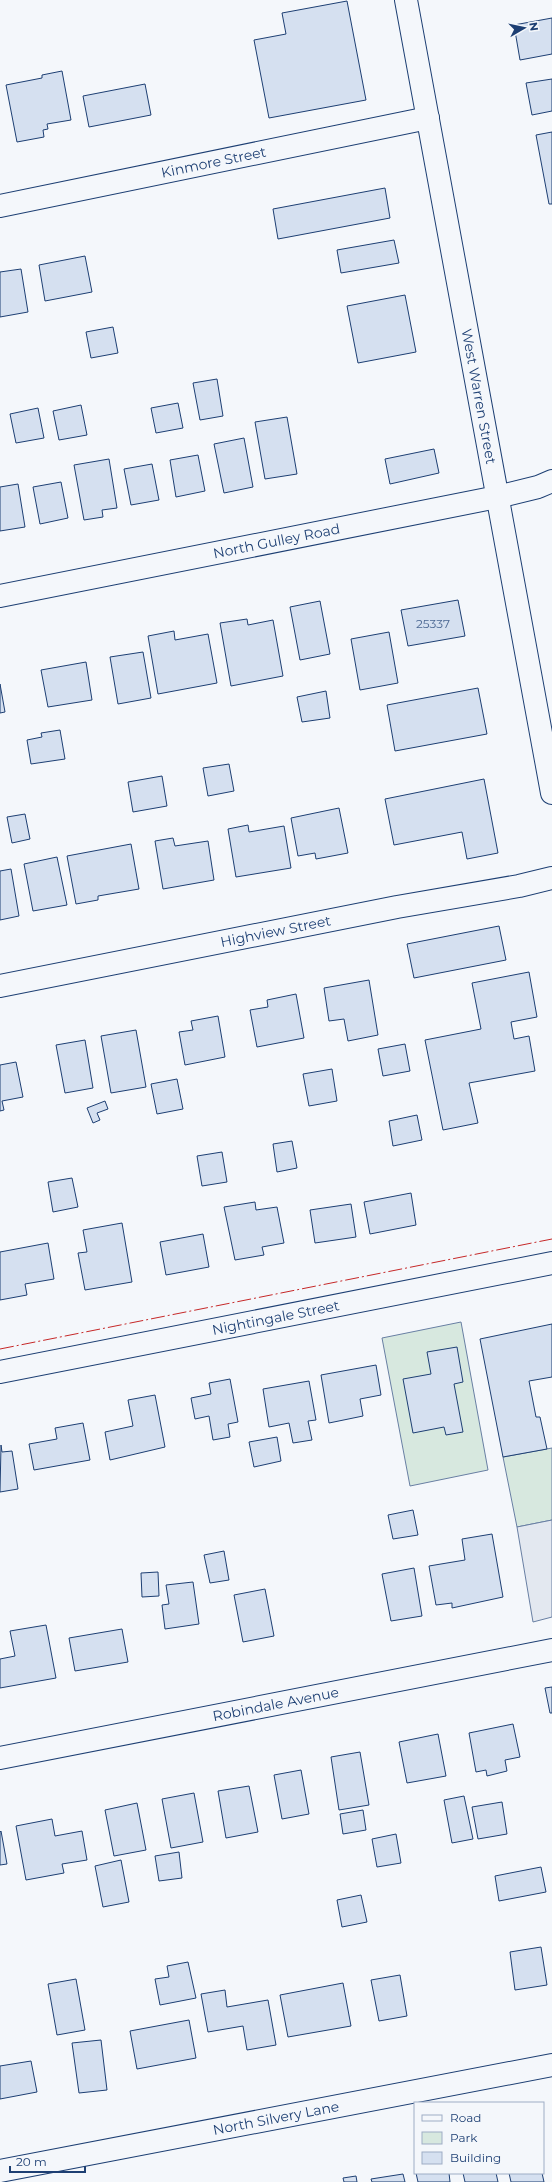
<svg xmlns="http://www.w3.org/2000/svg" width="552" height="2182" font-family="Montserrat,sans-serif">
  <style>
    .green { fill: #d7e8df; stroke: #687fa3 }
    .parking { fill: #e3e8f0; stroke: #687fa3 }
    .building { fill: #d5e0f0; stroke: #1d3f73 }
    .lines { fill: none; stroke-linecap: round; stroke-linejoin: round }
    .minor-casing { stroke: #1d3f73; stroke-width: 24 }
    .major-casing { stroke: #1d3f73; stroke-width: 24 }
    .minor { stroke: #f4f7fb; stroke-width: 22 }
    .major { stroke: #f4f7fb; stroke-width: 22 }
    .power { stroke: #c62828; stroke-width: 1; stroke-dasharray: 14 3 2 3; stroke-linecap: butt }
    .labels { text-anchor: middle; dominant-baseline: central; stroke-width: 3; stroke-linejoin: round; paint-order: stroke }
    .number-label { font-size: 12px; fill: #4b6792 }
    .street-label { font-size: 14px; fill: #1d3f73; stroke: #f4f7fb }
  </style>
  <rect width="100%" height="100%" fill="#f4f7fb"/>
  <!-- green -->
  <g class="green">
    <path d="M461 1322 488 1470 410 1486 382 1338Z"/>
    <path d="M552 1448V1520L517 1527 503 1457Z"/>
  </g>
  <!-- parking -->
  <path class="parking" d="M552 1520V1617L533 1622 517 1527Z"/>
  <!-- building -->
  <g class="building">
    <path d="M347 1 366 100 269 118 254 40 286 34 282 13Z"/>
    <path d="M552 18V54L520 60 514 25Z"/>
    <path d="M62 71 71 120 47 124 48 129 43 130 44 137 17 142 6 85 42 78V75Z"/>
    <path d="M552 79V111L532 115 526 83Z"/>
    <path d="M145 84 151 115 89 127 83 96Z"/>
    <path d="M552 132V204H549L536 135Z"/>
    <path d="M385 188 390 218 278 239 273 209Z"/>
    <path d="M394 240 399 263 341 273 337 250Z"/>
    <path d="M85 256 92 292 45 301 39 265Z"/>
    <path d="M21 269 28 312 0 317V272Z"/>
    <path d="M405 295 416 352 358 363 347 306Z"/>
    <path d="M113 327 118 353 91 358 86 332Z"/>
    <path d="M217 379 223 416 200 420 193 383Z"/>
    <path d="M178 403 183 428 156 433 151 408Z"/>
    <path d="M81 405 87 435 59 440 53 411Z"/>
    <path d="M38 408 44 438 16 443 10 414Z"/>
    <path d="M287 417 297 474 265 479 255 422Z"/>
    <path d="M244 438 253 487 224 493 214 444Z"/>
    <path d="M434 449 439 473 390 484 385 459Z"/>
    <path d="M198 455 205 491 176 497 170 460Z"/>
    <path d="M109 459 117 508 102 510 103 517 84 520 74 465Z"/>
    <path d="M152 464 159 500 131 505 124 469Z"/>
    <path d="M61 482 68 518 40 524 33 487Z"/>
    <path d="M18 484 25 527 0 531V487Z"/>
    <path d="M458 600 465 636 408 646 401 610Z"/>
    <path d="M320 601 330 654 300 660 290 607Z"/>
    <path d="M247 619 248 625 273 620 283 676 231 686 220 623Z"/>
    <path d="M174 631 175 640 208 634 217 683 158 694 148 636Z"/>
    <path d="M389 632 398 683 360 690 351 639Z"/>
    <path d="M143 652 151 698 118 704 110 657Z"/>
    <path d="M86 662 92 700 48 707 41 670Z"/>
    <path d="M0 684 5 712 0 713Z"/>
    <path d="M478 688 487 734 395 751 387 705Z"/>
    <path d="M326 691 330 718 302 722 297 697Z"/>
    <path d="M60 730 65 759 31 764 27 740 42 737 41 733Z"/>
    <path d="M229 764 234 791 208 796 203 768Z"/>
    <path d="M162 776 167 806 133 812 128 782Z"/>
    <path d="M484 779 498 853 467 859 462 832 394 845 385 799Z"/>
    <path d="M339 808 348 853 316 859 315 853 298 856 291 818Z"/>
    <path d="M25 814 30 839 12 843 7 817Z"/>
    <path d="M248 825 249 832 284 826 291 868 236 877 228 829Z"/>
    <path d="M173 838 175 846 208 841 214 880 163 889 155 841Z"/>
    <path d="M131 844 139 889 98 896V900L76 904 67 856Z"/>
    <path d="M57 857 67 905 33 911 24 864Z"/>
    <path d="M11 869 19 916 0 920V871Z"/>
    <path d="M499 926 506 960 414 978 407 944Z"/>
    <path d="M529 972 537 1017 511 1022 514 1039 529 1036 535 1071 469 1083 478 1123 443 1130 425 1040 481 1029 472 983Z"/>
    <path d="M369 980 378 1035 348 1041 344 1019 329 1021 324 988Z"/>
    <path d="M296 994 304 1038 257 1047 250 1010 268 1007 267 1000Z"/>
    <path d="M218 1016 225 1057 185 1065 179 1032 193 1030 191 1021Z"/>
    <path d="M136 1030 146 1087 111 1093 101 1036Z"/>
    <path d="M85 1040 93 1088 65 1093 56 1045Z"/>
    <path d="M405 1044 410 1071 383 1076 378 1049Z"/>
    <path d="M16 1062 23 1097 2 1101 4 1110 0 1111V1065Z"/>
    <path d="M332 1069 337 1101 309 1106 303 1074Z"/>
    <path d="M177 1079 183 1109 157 1114 151 1084Z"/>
    <path d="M105 1101 108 1109 97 1113 100 1120 93 1123 87 1108Z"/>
    <path d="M417 1115 422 1140 393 1146 389 1121Z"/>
    <path d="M292 1141 297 1168 277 1172 273 1144Z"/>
    <path d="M222 1152 227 1182 202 1186 197 1156Z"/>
    <path d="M72 1178 78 1207 53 1212 48 1182Z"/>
    <path d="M411 1193 416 1225 370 1234 364 1202Z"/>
    <path d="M255 1202 256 1210 277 1207 284 1243 262 1247 264 1255 235 1260 224 1207Z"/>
    <path d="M351 1204 356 1237 315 1243 310 1210Z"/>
    <path d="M122 1223 132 1282 85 1290 78 1253 87 1252 83 1230Z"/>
    <path d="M203 1234 209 1267 166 1275 160 1242Z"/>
    <path d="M48 1243 54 1279 25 1284 27 1295 0 1300V1252Z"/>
    <path d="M552 1324V1377L529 1381 536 1417H540L547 1449 503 1457 480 1339Z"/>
    <path d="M457 1347 463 1382 454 1384 463 1432 446 1435 444 1427 413 1433 403 1379 431 1374 427 1352Z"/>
    <path d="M376 1365 381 1395 360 1399 363 1416 329 1423 321 1375Z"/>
    <path d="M230 1379 238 1422 228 1424 230 1437 213 1440 209 1416 195 1419 191 1398 211 1394 209 1383Z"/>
    <path d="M309 1381 316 1420 308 1421 312 1440 293 1443 289 1423 269 1427 263 1389Z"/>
    <path d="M155 1395 165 1447 110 1460 105 1432 133 1426 128 1400Z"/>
    <path d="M83 1423 90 1460 34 1470 29 1444 57 1439 55 1428Z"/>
    <path d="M277 1437 281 1461 254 1467 249 1442Z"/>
    <path d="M1 1445 2 1452 12 1451 18 1489 0 1492Z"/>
    <path d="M413 1510 418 1535 393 1539 388 1515Z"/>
    <path d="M492 1534 503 1597 452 1608V1603L436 1605 429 1566 465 1560 462 1539Z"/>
    <path d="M224 1551 229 1580 210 1583 204 1555Z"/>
    <path d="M414 1568 422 1616 391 1621 382 1574Z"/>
    <path d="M158 1572 159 1596 142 1597 141 1573Z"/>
    <path d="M193 1582 199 1624 165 1629 162 1605 169 1604 166 1585Z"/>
    <path d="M265 1589 274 1636 243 1642 234 1595Z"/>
    <path d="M46 1625 56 1678 0 1688V1659L15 1656 10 1631Z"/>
    <path d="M122 1629 128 1662 75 1671 69 1638Z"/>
    <path d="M552 1687V1713H550L545 1688Z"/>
    <path d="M513 1724 520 1757 505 1760 507 1771 487 1776 486 1770 476 1772 469 1733Z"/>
    <path d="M438 1734 446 1776 407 1783 399 1742Z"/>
    <path d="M360 1752 369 1805 339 1810 331 1757Z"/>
    <path d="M301 1770 309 1814 282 1819 274 1775Z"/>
    <path d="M249 1786 258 1832 226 1838 218 1791Z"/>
    <path d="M194 1793 203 1842 171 1848 162 1799Z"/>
    <path d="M464 1796 473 1839 452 1843 444 1800Z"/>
    <path d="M502 1802 507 1834 478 1839 472 1807Z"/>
    <path d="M137 1803 146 1850 114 1856 105 1810Z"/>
    <path d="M363 1810 366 1830 343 1834 340 1814Z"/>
    <path d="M52 1819 55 1836 82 1831 87 1860 62 1864 64 1873 26 1880 16 1826Z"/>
    <path d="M1 1831 7 1864 0 1865V1832Z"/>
    <path d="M396 1834 401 1863 377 1867 372 1839Z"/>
    <path d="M179 1852 182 1878 159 1881 155 1856Z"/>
    <path d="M121 1860 129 1902 103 1907 95 1866Z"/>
    <path d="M541 1867 546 1892 499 1901 495 1876Z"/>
    <path d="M361 1895 367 1922 342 1927 337 1900Z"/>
    <path d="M541 1947 547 1985 515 1990 510 1952Z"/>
    <path d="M188 1962 196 1998 160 2005 155 1979 169 1977 167 1966Z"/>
    <path d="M400 1975 407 2016 379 2021 371 1980Z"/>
    <path d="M76 1979 85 2030 57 2035 48 1984Z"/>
    <path d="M343 1983 351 2026 288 2037 280 1995Z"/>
    <path d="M225 1990 227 2007 268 2000 276 2045 247 2050 243 2026 208 2032 201 1994Z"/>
    <path d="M189 2020 196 2058 137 2069 130 2031Z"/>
    <path d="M101 2040 107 2090 79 2093 72 2043Z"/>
    <path d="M31 2061 37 2092 0 2099V2066Z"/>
    <path d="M416 2173H449L450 2182H418Z"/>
    <path d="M463 2173H496L498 2182H465Z"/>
    <path d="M509 2173H542L544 2182H511Z"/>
    <path d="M403 2174 405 2182H372L371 2179Z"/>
    <path d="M356 2176 357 2182H344L343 2178Z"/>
  </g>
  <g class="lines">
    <!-- minor casing -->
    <g class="minor-casing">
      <g id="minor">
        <path id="s1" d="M0 206 428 118"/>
        <path id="s2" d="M0 596 497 497 538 487 552 481"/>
        <path id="s3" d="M0 986 397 907 519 886 552 878"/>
        <path id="s4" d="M0 1372 552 1263"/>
        <path id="s5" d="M0 1758 552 1650"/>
        <path id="s6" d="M0 2171 552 2065"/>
      </g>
    </g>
    <!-- major casing -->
    <g class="major-casing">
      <g id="major">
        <path id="s7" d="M406 0 552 793"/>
      </g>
    </g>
    <!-- minor -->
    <use href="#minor" class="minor"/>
    <!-- major -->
    <use href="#major" class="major"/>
    <!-- power -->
    <path class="power" d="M0 1349 552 1239"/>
  </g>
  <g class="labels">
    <!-- number labels -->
    <g class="number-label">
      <text x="433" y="623">25337</text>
    </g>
    <!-- street labels -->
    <g class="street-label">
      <text stroke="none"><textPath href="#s1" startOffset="218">Kinmore Street</textPath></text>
      <text stroke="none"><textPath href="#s7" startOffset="403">West Warren Street</textPath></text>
      <text stroke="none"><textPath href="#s2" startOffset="282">North Gulley Road</textPath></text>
      <text stroke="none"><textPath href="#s3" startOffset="281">Highview Street</textPath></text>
      <text stroke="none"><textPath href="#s4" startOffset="281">Nightingale Street</textPath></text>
      <text stroke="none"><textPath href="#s5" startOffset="281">Robindale Avenue</textPath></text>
      <text stroke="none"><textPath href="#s6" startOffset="281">North Silvery Lane</textPath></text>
    </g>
  </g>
  <!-- legend -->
  <rect x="414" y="2102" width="130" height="72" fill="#f4f7fb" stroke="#9eadc5"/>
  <rect x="422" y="2115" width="20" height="6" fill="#f4f7fb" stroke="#9eadc5"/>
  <text x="450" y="2122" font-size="12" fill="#1d3f73">Road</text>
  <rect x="422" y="2132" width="20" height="12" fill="#d7e8df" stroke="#9eadc5"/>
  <text x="450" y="2142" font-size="12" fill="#1d3f73">Park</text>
  <rect x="422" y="2152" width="20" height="12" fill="#d5e0f0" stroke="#9eadc5"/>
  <text x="450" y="2162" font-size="12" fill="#1d3f73">Building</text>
  <!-- north arrow -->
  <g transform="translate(524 28) rotate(81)" stroke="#f4f7fb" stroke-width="3" paint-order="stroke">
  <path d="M0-3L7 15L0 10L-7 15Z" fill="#1d3f73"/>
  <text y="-6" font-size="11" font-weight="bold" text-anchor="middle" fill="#1d3f73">N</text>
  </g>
  <!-- scale -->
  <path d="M10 2166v6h75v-6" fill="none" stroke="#1d3f73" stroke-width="2"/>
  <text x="16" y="2166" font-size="12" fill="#1d3f73" stroke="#f4f7fb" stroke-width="3" paint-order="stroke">20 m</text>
</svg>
